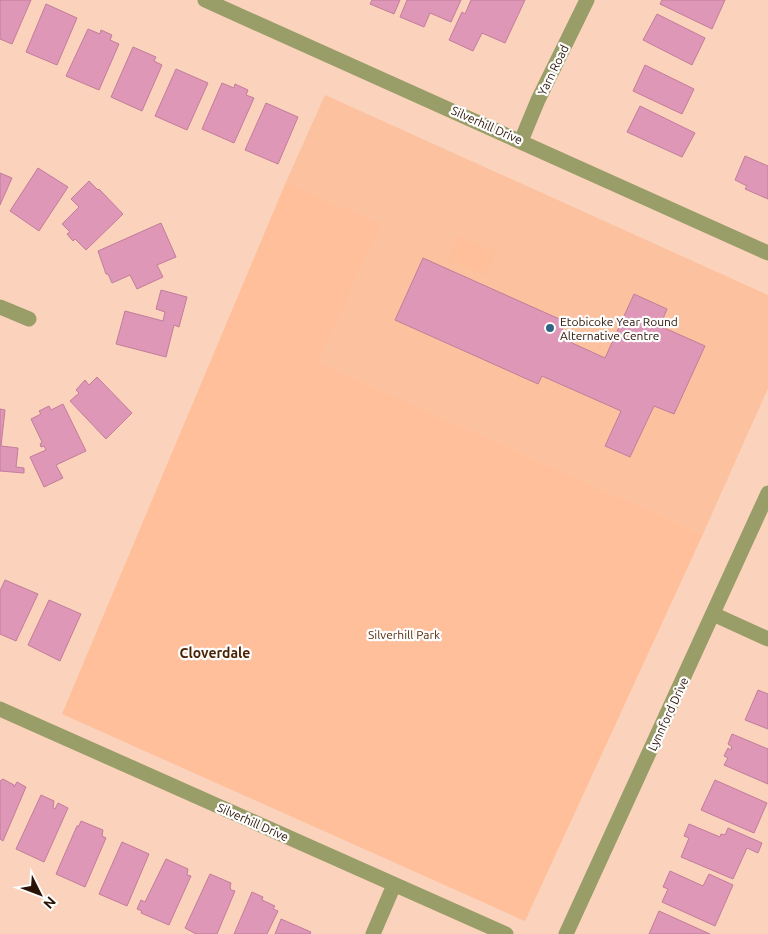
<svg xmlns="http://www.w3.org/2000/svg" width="768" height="934" font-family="Ubuntu,sans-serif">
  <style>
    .built { fill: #fcc19e }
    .green { fill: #febf9a }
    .building { fill: #de97b6; stroke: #c27d9b }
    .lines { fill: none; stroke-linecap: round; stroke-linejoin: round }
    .minor { stroke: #999d67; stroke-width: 15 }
    .poi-dot { fill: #2e6580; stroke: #fdfdfd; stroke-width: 2 }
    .labels { text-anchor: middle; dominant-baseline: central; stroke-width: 4.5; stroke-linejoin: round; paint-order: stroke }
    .street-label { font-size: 12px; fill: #2a1304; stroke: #fdfdfd }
    .poi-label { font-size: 12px; fill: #2a1304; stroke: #fdfdfd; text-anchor: start }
    .park-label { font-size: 12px; fill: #572b0b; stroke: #fdfdfd }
    .neighbourhood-label { font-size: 14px; font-weight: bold; fill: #4b2102; stroke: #fdfdfd }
  </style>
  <rect width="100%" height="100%" fill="#fbd2bb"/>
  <!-- built -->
  <path class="built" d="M325 95 768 295V388L703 534 318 362 379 224 286 182Z"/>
  <!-- green -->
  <g class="green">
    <path d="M286 182 380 224 318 362 703 534 525 921 62 714Z"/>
    <path d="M459 235 496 252 485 276 448 260Z"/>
  </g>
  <!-- building -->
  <g class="building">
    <path d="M0 0H31L12 44 0 39Z"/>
    <path d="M372 0H400L394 14 370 4Z"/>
    <path d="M407 0H461L451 22 430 13 424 27 400 17Z"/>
    <path d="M471 0H525L505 43 482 33 473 51 449 40 462 12 465 14Z"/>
    <path d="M662 0H725L712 29 660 4Z"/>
    <path d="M46 4 77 18 57 65 26 52Z"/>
    <path d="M657 14 705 38 692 65 643 40Z"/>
    <path d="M88 29 100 34 101 30 112 35 110 40 119 44 99 90 66 76Z"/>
    <path d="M133 47 156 57 154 61 162 65 142 111 111 97Z"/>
    <path d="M645 65 694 89 682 114 633 91Z"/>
    <path d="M176 69 208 83 187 130 155 116Z"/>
    <path d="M222 83 234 88 235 84 248 90 246 95 254 98 234 143 202 129Z"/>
    <path d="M266 103 298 117 278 164 245 150Z"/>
    <path d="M640 106 695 133 682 157 627 132Z"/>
    <path d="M745 156 768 166V199L745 189 747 186 735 180Z"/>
    <path d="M38 168 68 187 39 231 10 211Z"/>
    <path d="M0 173 12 178 0 205Z"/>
    <path d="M89 181 98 190 99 189 123 214 86 250 75 239 73 241 67 234 70 232 62 224 79 207 71 199Z"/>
    <path d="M161 223 176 257 157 265 163 277 137 289 130 275 112 283 108 274H106L98 251Z"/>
    <path d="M423 258 566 322 559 337 605 358 634 294 667 309 660 326 705 346 674 414 654 406 630 457 605 446 621 411 542 376 538 384 395 320Z"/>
    <path d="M161 290 187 297 179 327 174 325 166 357 116 344 125 311 163 321 165 312 156 309Z"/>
    <path d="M97 377 132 413 106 439 70 401 79 393 76 390 85 380 89 385Z"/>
    <path d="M63 404 86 451 56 465 63 478 44 487 30 457 46 450 44 446 41 447 40 444 42 442 31 419 41 414 39 411 49 406 51 410Z"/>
    <path d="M0 409 5 410 1 446 18 448 16 467 24 468V473L0 471Z"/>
    <path d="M5 580 38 594 16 641 0 634V591Z"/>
    <path d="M49 600 81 614 60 661 28 645Z"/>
    <path d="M758 690 768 694V729L745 720Z"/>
    <path d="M732 734 768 749V784L724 765 728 758 724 756 728 748 731 750 732 747 728 744Z"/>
    <path d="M3 779 14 785V787L17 782 26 787 3 841 0 839V781Z"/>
    <path d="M715 780 767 803 754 833 701 810Z"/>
    <path d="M41 795 54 801 53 808 55 809 58 803 68 808 44 862 16 849Z"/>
    <path d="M81 821 103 830 102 836 106 838 85 887 56 874 77 826H79Z"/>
    <path d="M689 824 720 837 721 834 725 835 728 828 762 843 758 853 747 848 733 879 681 857 689 838 684 836Z"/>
    <path d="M122 842 149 854 127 906 99 894Z"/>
    <path d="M166 859 188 869 187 875 191 876 169 925 141 913 142 911 137 909 141 900 145 902Z"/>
    <path d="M670 871 703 886 709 874 733 885 715 926 662 902 668 889 663 887Z"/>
    <path d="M210 874 231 883 230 887 231 890 235 891 217 934H196L185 928Z"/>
    <path d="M252 892 263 897 262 900 275 906 273 909 278 911 267 934H234Z"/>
    <path d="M659 911 710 934H649Z"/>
    <path d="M281 919 311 932 310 934H275Z"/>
  </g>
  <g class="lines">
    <!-- minor -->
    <g class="minor">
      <path d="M205 0 768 253"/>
      <path d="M521 141 538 100 587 0"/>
      <path d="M0 307 29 319"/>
      <path d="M713 614 768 639"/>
      <path d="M0 709 506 934"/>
      <path d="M373 934 394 885"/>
      <path d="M566 934 768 493"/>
    </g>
  </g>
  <!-- markers -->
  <circle class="poi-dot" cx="550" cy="328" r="5"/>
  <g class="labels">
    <!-- street labels -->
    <g class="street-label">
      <text transform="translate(553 70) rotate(-64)">Yarn Road</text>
      <text transform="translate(487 125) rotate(24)">Silverhill Drive</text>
      <text transform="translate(668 714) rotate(-65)">Lynnford Drive</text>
      <text transform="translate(253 822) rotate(24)">Silverhill Drive</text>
    </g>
    <!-- poi labels -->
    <g class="poi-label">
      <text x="560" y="321">Etobicoke Year Round<tspan x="560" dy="14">Alternative Centre</tspan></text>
    </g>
    <!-- park labels -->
    <g class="park-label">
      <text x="404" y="634">Silverhill Park</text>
    </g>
    <!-- neighbourhood labels -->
    <g class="neighbourhood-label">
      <text x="215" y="653">Cloverdale</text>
    </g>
  </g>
  <!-- north arrow -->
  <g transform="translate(40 894) rotate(132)" stroke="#fdfdfd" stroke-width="4" paint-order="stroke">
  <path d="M0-4L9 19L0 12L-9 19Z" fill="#2a1304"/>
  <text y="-8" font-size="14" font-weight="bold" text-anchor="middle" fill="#2a1304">N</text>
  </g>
</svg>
